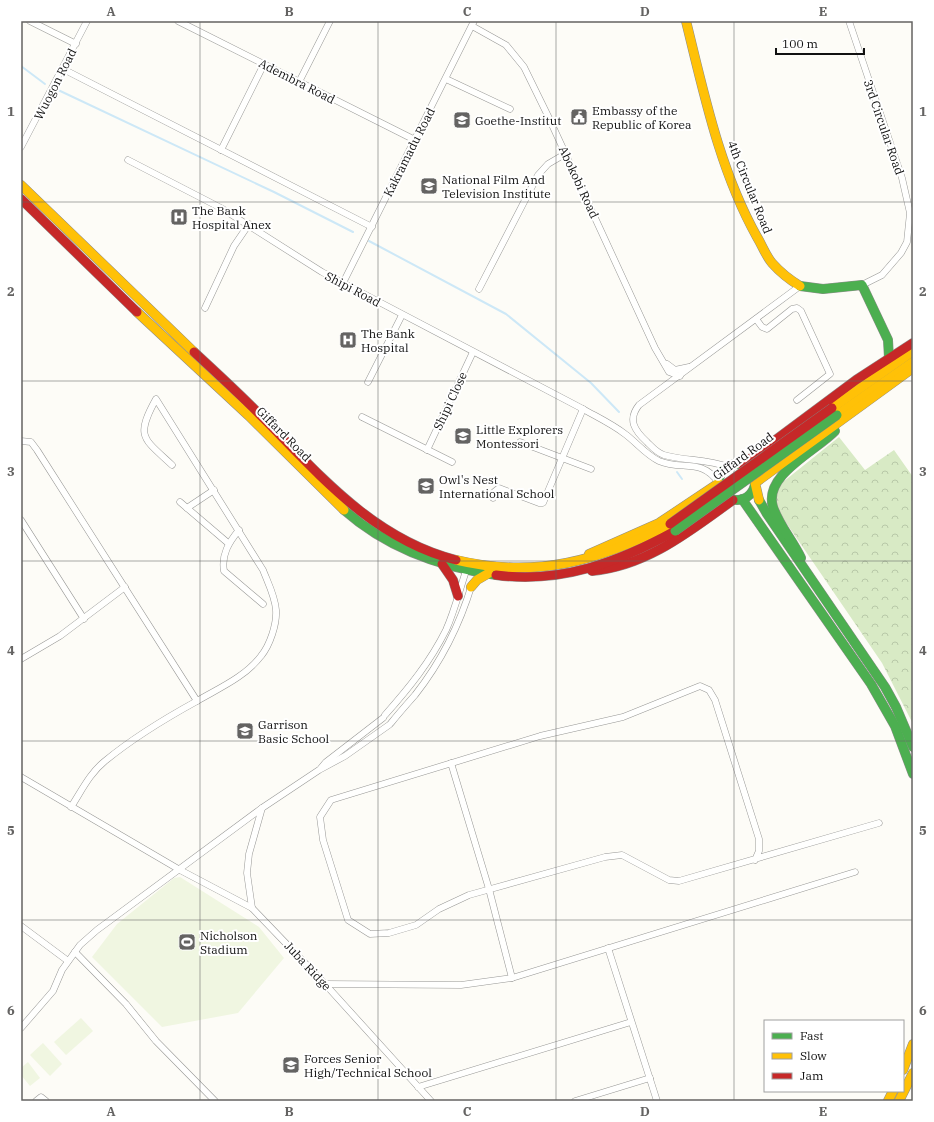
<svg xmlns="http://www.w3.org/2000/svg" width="934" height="1122" font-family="'IBM Plex Serif',serif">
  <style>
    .forest { fill: url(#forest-crowns) }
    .pitch { fill: #f0f6e1 }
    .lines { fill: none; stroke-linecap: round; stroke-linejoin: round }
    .stream { stroke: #cde8f7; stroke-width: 2 }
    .street-casing { stroke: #979795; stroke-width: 7 }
    .fast-casing { stroke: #8e8d8b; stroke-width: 10 }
    .slow-casing { stroke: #8e8d8b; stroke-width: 10 }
    .jam-casing { stroke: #8e8d8b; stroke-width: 10 }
    .street { stroke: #fffffe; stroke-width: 6 }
    .fast { stroke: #4caf50; stroke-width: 9 }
    .slow { stroke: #ffc107; stroke-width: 9 }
    .jam { stroke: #c62828; stroke-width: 9 }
    .fast-bridge-casing { stroke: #858482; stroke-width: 10; stroke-linecap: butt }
    .jam-bridge-casing { stroke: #858482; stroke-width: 10; stroke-linecap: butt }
    .fast-bridge { stroke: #4caf50; stroke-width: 9 }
    .jam-bridge { stroke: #c62828; stroke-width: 9 }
    .grid { fill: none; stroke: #646362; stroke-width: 1; stroke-opacity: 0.55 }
    .labels { text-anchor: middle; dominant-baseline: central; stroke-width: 4; stroke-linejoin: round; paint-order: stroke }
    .street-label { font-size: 12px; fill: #111; stroke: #fff }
    .poi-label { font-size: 12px; fill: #111; stroke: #fff; text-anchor: start }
    .neatline { fill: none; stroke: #646362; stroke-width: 1.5 }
    .grid-label { font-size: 13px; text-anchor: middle; font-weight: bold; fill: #646362 }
  </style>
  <defs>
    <pattern id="forest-crowns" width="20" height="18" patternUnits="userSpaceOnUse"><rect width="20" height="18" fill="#d8eac5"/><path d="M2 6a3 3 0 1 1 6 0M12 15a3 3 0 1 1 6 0" fill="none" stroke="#b8c8a8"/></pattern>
  </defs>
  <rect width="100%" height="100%" fill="#fdfcf7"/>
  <!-- forest -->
  <path class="forest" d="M839 437 865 470 894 450 913 477V724L882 663 776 508 774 493 778 486Z"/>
  <!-- pitch -->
  <g class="pitch">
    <path d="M180 877 259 927 284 958 238 1013 162 1027 92 957 117 924 174 878Z"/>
    <path d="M81 1018 93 1031 66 1055 54 1042Z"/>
    <path d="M43 1043 62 1064 50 1076 30 1055Z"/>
    <path d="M28 1062 40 1078 30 1086 21 1075V1068Z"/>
  </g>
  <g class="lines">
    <!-- stream -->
    <g class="stream">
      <path d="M21 66 45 84"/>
      <path d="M56 89 274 192 353 232"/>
      <path d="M369 241 506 314 591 383 619 412"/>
      <path d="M677 472 682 479"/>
    </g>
    <!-- street casing -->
    <g class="street-casing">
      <g id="street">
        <path d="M30 21 76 44"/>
        <path d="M178 21 415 140"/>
        <path d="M849 21 902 178 910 213 907 242 901 253 882 275 862 285"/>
        <path d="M472 26 506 45 524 67 548 116 655 348 669 372 680 376"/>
        <path d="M63 69 372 227"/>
        <path d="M446 79 510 109"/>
        <path d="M299 82 330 21"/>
        <path d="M21 147 87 21"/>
        <path d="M221 150 264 64"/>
        <path d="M128 160 221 208 322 272 583 409 543 503H539L499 488 494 492 493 498"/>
        <path d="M343 283 474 21"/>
        <path d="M479 289 538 175 548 164 565 154"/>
        <path d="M205 308 234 246 249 224"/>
        <path d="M756 319 762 327 767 329 792 309 797 308 801 311 830 374 797 400"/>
        <path d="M667 364 675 370 689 367"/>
        <path d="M368 382 402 315"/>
        <path d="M583 409C597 417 612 424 625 434 636 442 646 455 659 461 682 471 701 457 719 483"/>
        <path d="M362 417 452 462"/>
        <path d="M21 441 31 442 37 450 197 701"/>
        <path d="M520 442 591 469"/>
        <path d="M427 450 473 352"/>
        <path d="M728 467C707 459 685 461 664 455 657 453 652 447 647 442 635 431 627 420 639 405L800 286"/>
        <path d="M180 502 228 543"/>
        <path d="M187 508 214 490"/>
        <path d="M21 520 84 619"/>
        <path d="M239 530C229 542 221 555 224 571L263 604"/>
        <path d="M21 659 60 636 125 587"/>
        <path d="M385 715C409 688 430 662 446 630 455 610 460 588 467 568"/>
        <path d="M391 723C399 713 407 704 415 695 441 662 460 624 472 584"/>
        <path d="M451 763 489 889 512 978"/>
        <path d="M321 768 326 762 383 718"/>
        <path d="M21 777 180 870 252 908"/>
        <path d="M71 807C82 790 90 773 105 761 133 738 166 718 197 701 219 688 245 677 261 656 270 645 277 624 276 610 275 596 268 583 263 570L156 399C135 437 143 438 172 465"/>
        <path d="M262 808 249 854 247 873 252 908 325 984 431 1101"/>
        <path d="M755 860 759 851V839L715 700 709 690 700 686 623 717 540 736 331 800 320 817 323 840 348 920 370 934 389 933 416 925 439 909 469 895 605 857 622 855 669 880 679 881 879 823"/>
        <path d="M21 926 68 961"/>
        <path d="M608 948 657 1101"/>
        <path d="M75 952 126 1004 156 1041 215 1101"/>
        <path d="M325 984 461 985 512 978 855 872"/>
        <path d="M21 1028 53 991 62 970 80 945 97 930 262 808 319 770 345 756 389 725"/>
        <path d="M418 1087 631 1022"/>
        <path d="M36 1101 41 1097 46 1101"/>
        <path d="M575 1101 650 1078"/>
      </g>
    </g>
    <!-- fast casing -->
    <g class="fast-casing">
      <g id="fast">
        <path d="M800 286 823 289 862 285 888 340 889 358"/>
        <circle cx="737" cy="482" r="18"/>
        <path d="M742 499 871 684 895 726 913 774"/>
        <path d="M759 500 767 514 885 687 896 707 913 747"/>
        <path d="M344 510C387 548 440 567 496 575"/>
        <path d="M801 558C793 541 779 525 773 507 763 475 816 451 835 431"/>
      </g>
    </g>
    <!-- slow casing -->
    <g class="slow-casing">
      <g id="slow">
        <path d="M686 21C704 94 720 171 757 237 762 245 766 256 772 263 780 272 790 280 800 286"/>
        <path d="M21 185 194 352"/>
        <path d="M137 312 249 416 344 510"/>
        <path d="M832 408 913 351"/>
        <path d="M837 415 913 362"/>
        <path d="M759 500 755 483 913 368"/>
        <path d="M589 554 659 523 719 483"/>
        <path d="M456 560C535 579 600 561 670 524"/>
        <path d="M471 587 477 580 489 573"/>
        <path d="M903 1070 913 1044"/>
        <path d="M888 1101 893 1091"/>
        <path d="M899 1101 913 1073"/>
      </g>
    </g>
    <!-- jam casing -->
    <g class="jam-casing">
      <g id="jam">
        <path d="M21 199 137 312"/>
        <path d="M194 352C219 375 244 398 267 422 322 478 376 540 456 560"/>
        <path d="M742 465 856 380 913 343"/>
        <path d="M442 564 453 580 458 596"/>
        <path d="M592 571C647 566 690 531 733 500"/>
        <path d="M496 575C561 584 619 562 675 531"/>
      </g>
    </g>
    <!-- street -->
    <use href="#street" class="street"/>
    <!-- fast -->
    <use href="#fast" class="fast"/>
    <!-- slow -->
    <use href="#slow" class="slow"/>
    <!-- jam -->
    <use href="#jam" class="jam"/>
    <!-- fast-bridge casing -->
    <g class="fast-bridge-casing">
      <path id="fast-bridge" d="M675 531 837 415"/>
    </g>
    <!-- jam-bridge casing -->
    <g class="jam-bridge-casing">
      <path id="jam-bridge" d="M670 524 832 408"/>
    </g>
    <!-- fast-bridge -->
    <use href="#fast-bridge" class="fast-bridge"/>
    <!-- jam-bridge -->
    <use href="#jam-bridge" class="jam-bridge"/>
  </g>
  <!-- grid -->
  <path class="grid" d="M200 21V1101M378 21V1101M556 21V1101M734 21V1101M21 202H913M21 381H913M21 561H913M21 741H913M21 920H913"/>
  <!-- icons -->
  <defs>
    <g id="civic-square" transform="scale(0.9)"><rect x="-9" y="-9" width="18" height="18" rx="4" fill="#646362" stroke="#fff"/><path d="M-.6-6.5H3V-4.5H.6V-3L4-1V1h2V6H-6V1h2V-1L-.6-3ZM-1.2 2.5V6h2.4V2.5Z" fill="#fff"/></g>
    <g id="university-square" transform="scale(0.9)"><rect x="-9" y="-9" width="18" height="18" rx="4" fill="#646362" stroke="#fff"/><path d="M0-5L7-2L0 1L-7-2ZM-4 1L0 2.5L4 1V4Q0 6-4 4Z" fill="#fff"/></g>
    <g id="hospital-square" transform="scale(0.9)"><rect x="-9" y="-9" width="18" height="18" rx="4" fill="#646362" stroke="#fff"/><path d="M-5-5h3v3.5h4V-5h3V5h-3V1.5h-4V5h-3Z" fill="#fff"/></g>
    <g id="school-square" transform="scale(0.9)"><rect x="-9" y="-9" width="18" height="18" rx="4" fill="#646362" stroke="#fff"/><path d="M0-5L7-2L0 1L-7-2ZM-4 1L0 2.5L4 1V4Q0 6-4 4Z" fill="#fff"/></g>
    <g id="stadium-square" transform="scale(0.9)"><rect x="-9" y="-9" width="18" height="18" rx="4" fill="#646362" stroke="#fff"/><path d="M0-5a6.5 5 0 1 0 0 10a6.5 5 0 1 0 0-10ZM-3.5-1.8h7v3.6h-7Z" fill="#fff"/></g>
  </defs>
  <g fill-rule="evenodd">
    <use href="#civic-square" x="579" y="117"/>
    <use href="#university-square" x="462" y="120"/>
    <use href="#university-square" x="429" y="186"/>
    <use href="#hospital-square" x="179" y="217"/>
    <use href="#hospital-square" x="348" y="340"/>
    <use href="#school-square" x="463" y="436"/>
    <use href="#school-square" x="426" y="486"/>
    <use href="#school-square" x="245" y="731"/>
    <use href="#stadium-square" x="187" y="942"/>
    <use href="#school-square" x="291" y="1065"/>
  </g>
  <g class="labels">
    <!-- street labels -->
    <g class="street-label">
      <text transform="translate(297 81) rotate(27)">Adembra Road</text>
      <text transform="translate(55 84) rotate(-63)">Wuogon Road</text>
      <text transform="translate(884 127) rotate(71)">3rd Circular Road</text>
      <text transform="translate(409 152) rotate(-63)">Kakramadu Road</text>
      <text transform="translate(579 182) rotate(65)">Abokobi Road</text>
      <text transform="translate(750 187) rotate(68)">4th Circular Road</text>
      <text transform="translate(353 289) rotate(28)">Shipi Road</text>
      <text transform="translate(450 401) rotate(-65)">Shipi Close</text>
      <text transform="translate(284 434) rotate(45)">Giffard Road</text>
      <text transform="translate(743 456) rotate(-36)">Giffard Road</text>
      <text transform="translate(308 966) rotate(47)">Juba Ridge</text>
    </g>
    <!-- poi labels -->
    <g class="poi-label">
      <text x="592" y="110">Embassy of the<tspan x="592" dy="14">Republic of Korea</tspan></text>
      <text x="475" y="120">Goethe-Institut</text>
      <text x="442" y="179">National Film And<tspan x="442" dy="14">Television Institute</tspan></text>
      <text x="192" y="210">The Bank<tspan x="192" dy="14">Hospital Anex</tspan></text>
      <text x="361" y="333">The Bank<tspan x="361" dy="14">Hospital</tspan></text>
      <text x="476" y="429">Little Explorers<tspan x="476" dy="14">Montessori</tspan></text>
      <text x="439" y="479">Owl's Nest<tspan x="439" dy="14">International School</tspan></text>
      <text x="258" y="724">Garrison<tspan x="258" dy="14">Basic School</tspan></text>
      <text x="200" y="935">Nicholson<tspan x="200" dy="14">Stadium</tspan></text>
      <text x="304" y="1058">Forces Senior<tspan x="304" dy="14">High/Technical School</tspan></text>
    </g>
  </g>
  <!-- border -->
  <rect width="934" height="1122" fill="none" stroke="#ffffff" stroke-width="44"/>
  <!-- legend -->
  <rect x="764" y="1020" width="140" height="72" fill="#ffffff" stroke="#a0a0a0"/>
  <rect x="772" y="1033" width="20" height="6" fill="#4caf50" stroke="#a0a0a0"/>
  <text x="800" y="1040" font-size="12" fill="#111111">Fast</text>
  <rect x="772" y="1053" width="20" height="6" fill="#ffc107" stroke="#a0a0a0"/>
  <text x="800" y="1060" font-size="12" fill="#111111">Slow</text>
  <rect x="772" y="1073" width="20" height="6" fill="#c62828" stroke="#a0a0a0"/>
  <text x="800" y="1080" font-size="12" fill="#111111">Jam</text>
  <!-- scale -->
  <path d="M776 48v6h88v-6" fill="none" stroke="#111111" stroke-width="2"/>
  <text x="782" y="48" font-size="12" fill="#111111" stroke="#ffffff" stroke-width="3" paint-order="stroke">100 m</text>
  <rect x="22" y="22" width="890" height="1078" class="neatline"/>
  <g class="grid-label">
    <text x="111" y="16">A</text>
    <text x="289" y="16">B</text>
    <text x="467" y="16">C</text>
    <text x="645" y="16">D</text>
    <text x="823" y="16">E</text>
    <text x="11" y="116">1</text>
    <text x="923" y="116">1</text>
    <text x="11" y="296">2</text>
    <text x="923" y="296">2</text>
    <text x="11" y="476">3</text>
    <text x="923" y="476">3</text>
    <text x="11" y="655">4</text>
    <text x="923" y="655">4</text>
    <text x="11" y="835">5</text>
    <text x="923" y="835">5</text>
    <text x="11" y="1015">6</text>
    <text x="923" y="1015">6</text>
    <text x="111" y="1116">A</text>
    <text x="289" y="1116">B</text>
    <text x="467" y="1116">C</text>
    <text x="645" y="1116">D</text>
    <text x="823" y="1116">E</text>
  </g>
</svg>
